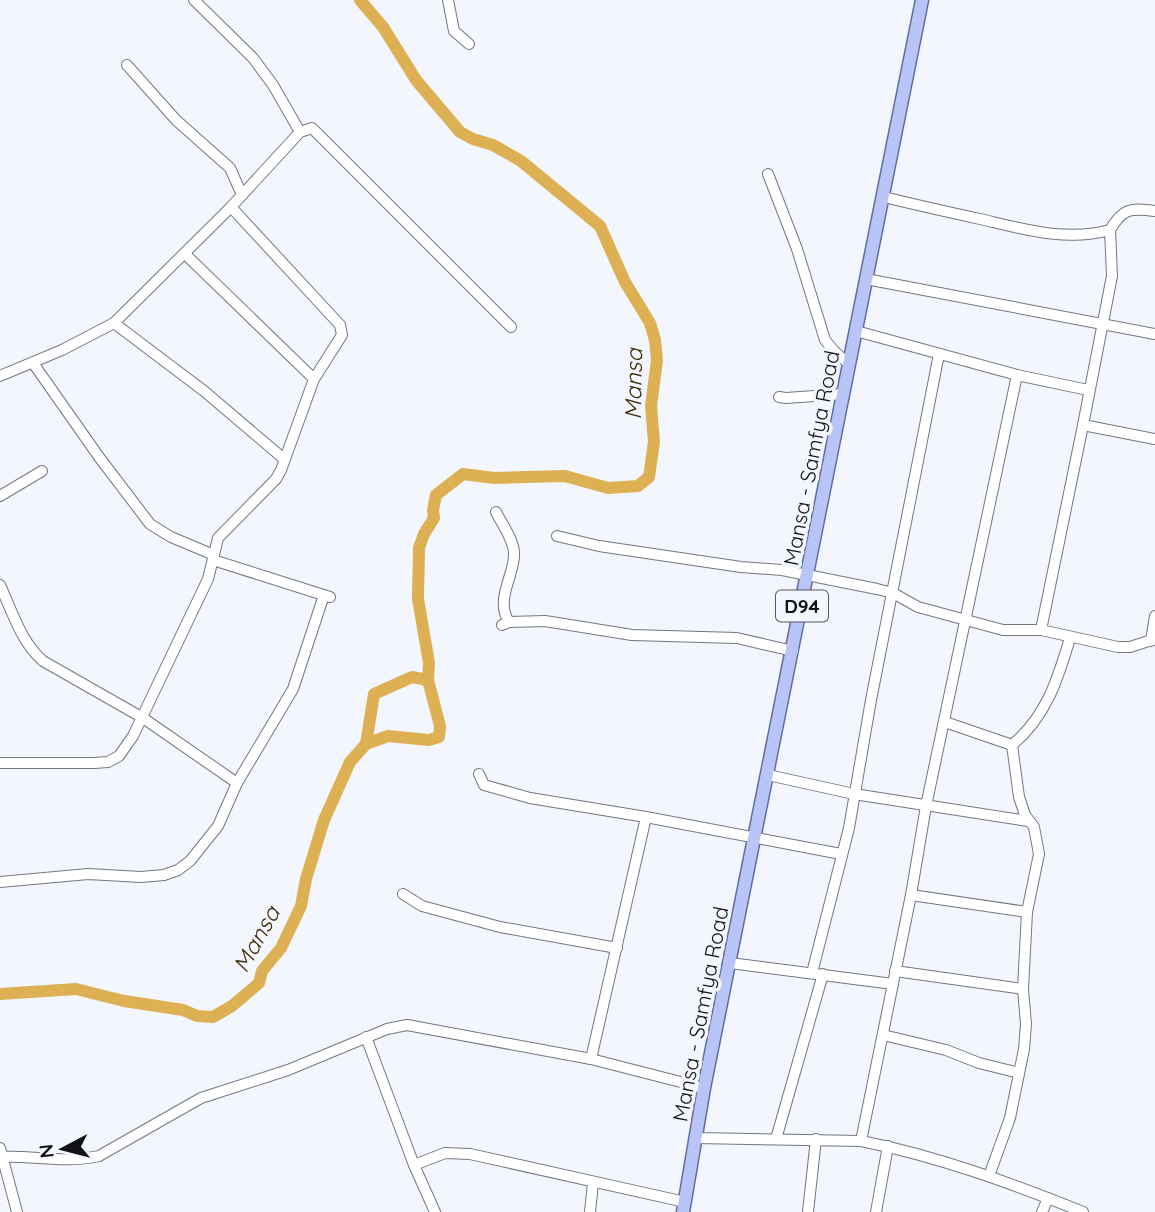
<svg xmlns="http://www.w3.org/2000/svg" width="1155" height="1212" font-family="Quicksand,sans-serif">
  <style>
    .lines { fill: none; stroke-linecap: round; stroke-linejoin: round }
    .river { stroke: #dcb053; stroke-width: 12 }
    .minor-casing { stroke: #737682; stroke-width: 12 }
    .major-casing { stroke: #606da4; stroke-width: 15 }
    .minor { stroke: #fff; stroke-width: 10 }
    .major { stroke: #bac5f7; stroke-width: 12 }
    .labels { text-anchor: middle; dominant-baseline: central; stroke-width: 7; stroke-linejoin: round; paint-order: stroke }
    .shield { fill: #f4f6fe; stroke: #54565b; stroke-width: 2 }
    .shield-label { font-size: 19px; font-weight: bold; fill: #0f1115 }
    .street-label { font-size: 21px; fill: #0f1115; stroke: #f4f6fe }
    .water-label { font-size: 23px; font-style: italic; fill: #3e2d03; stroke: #f4f6fe }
  </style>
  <rect width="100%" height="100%" fill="#f4f6fe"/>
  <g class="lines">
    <!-- river -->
    <g class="river">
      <path d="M366 744 374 694 412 677 428 680"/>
      <path d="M0 994 76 989 124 1001 183 1010 197 1016 213 1017 232 1006 259 983 262 971 281 948 301 906 306 879 324 820 350 762 366 744 388 736 429 740 439 737 440 726 428 680 429 663 418 599 419 548 424 534 434 518 433 510 436 495 463 474 494 478 565 476 608 488 638 486 649 477 654 442 651 406 657 360 655 340 650 323 625 282 600 226 521 161 493 145 473 139 460 132 416 80 383 27 360 0"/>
    </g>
    <!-- minor casing -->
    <g class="minor-casing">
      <g id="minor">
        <path d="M194 0 253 58 273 85 300 132"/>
        <path d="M448 0 454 31 469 44"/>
        <path d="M127 65 176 120 230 168 242 195"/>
        <path d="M768 174 797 249 825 340 835 352 849 364"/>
        <path d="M884 197C916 205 948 212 980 219 1023 229 1066 242 1110 230L1112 276 1083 425 1155 439"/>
        <path d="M1110 230C1123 208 1130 208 1155 211"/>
        <path d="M185 254 314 379"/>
        <path d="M866 279 1155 334"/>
        <path d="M114 323 204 391 284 459"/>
        <path d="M856 331 1017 375 1088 390"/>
        <path d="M33 363 99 457 150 524 171 537 214 555"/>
        <path d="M0 376 62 350 114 323 231 207 300 132 312 128 511 327"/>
        <path d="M779 397 786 398 843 394"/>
        <path d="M0 496 42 471"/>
        <path d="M496 512C502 524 513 539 514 552 516 573 494 599 509 622"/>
        <path d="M557 536 599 546 741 567 782 570 877 589 893 593 918 607 1003 630H1041L1118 647H1130L1155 639"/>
        <path d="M213 560 330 597"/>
        <path d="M0 585C12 611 21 642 43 661L143 718 237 783"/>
        <path d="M502 625 509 622 545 621 632 635 737 638 793 651"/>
        <path d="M1041 630 1083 425"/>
        <path d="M1151 641 1155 616"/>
        <path d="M945 722 1012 745"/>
        <path d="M1012 745C1046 717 1058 679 1070 638"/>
        <path d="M0 763H94L108 762 119 756 133 736 208 579 218 538 276 479 281 470 314 379 342 335 340 325 231 207"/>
        <path d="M479 774 484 785 530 798 646 817 841 854"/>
        <path d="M768 775 854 794 1028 821"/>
        <path d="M0 882 88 874 141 877 164 875 178 870 190 861 218 826 237 783 293 689 324 595"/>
        <path d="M403 894 422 906 500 927 617 948"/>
        <path d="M911 895 1027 912"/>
        <path d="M730 963 893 984"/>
        <path d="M895 971 1023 989"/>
        <path d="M812 973 849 828 871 700 939 354"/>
        <path d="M883 1035 946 1050 979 1063 1019 1073"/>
        <path d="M366 1037 414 1165 435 1212"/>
        <path d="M591 1059 646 817"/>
        <path d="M695 1138 861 1141C937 1156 1011 1183 1083 1212"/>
        <path d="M776 1139 823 974"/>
        <path d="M861 1141 911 895 926 806 1017 375"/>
        <path d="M0 1148 17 1212"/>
        <path d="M0 1157C34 1155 63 1164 99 1156L201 1098 288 1070 387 1029 407 1025 591 1059 704 1088"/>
        <path d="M414 1165 445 1153 470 1154 685 1202"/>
        <path d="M989 1176 1010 1118 1024 1049 1026 1024 1023 989 1027 912 1039 854 1034 827 1025 815 1019 797 1012 745"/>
        <path d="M590 1212 593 1183"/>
        <path d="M808 1212 816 1139"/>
        <path d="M876 1212 888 1146"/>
        <path d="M1042 1212 1048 1198"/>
      </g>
    </g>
    <!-- major casing -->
    <g class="major-casing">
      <path id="major" d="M683 1212 704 1088 922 0"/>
    </g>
    <!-- minor -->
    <use href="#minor" class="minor"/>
    <!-- major -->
    <use href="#major" class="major"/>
  </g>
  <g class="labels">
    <!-- shield labels -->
    <rect class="shield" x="776" y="590.5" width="52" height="31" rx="5"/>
    <g class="shield-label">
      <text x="802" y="606">D94</text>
    </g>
    <!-- street labels -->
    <g class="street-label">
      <text transform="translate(811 458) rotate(-79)">Mansa - Samfya Road</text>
      <text transform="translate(700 1014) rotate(-79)">Mansa - Samfya Road</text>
    </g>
    <!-- water labels -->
    <g class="water-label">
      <text transform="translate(633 384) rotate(-89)">Mansa</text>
      <text transform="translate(256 939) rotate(-61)">Mansa</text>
    </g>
  </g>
  <!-- north arrow -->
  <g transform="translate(63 1149) rotate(263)" stroke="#f4f6fe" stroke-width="5" paint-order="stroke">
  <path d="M0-5L12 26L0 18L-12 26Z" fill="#0f1115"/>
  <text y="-10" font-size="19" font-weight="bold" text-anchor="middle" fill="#0f1115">N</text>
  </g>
</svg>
